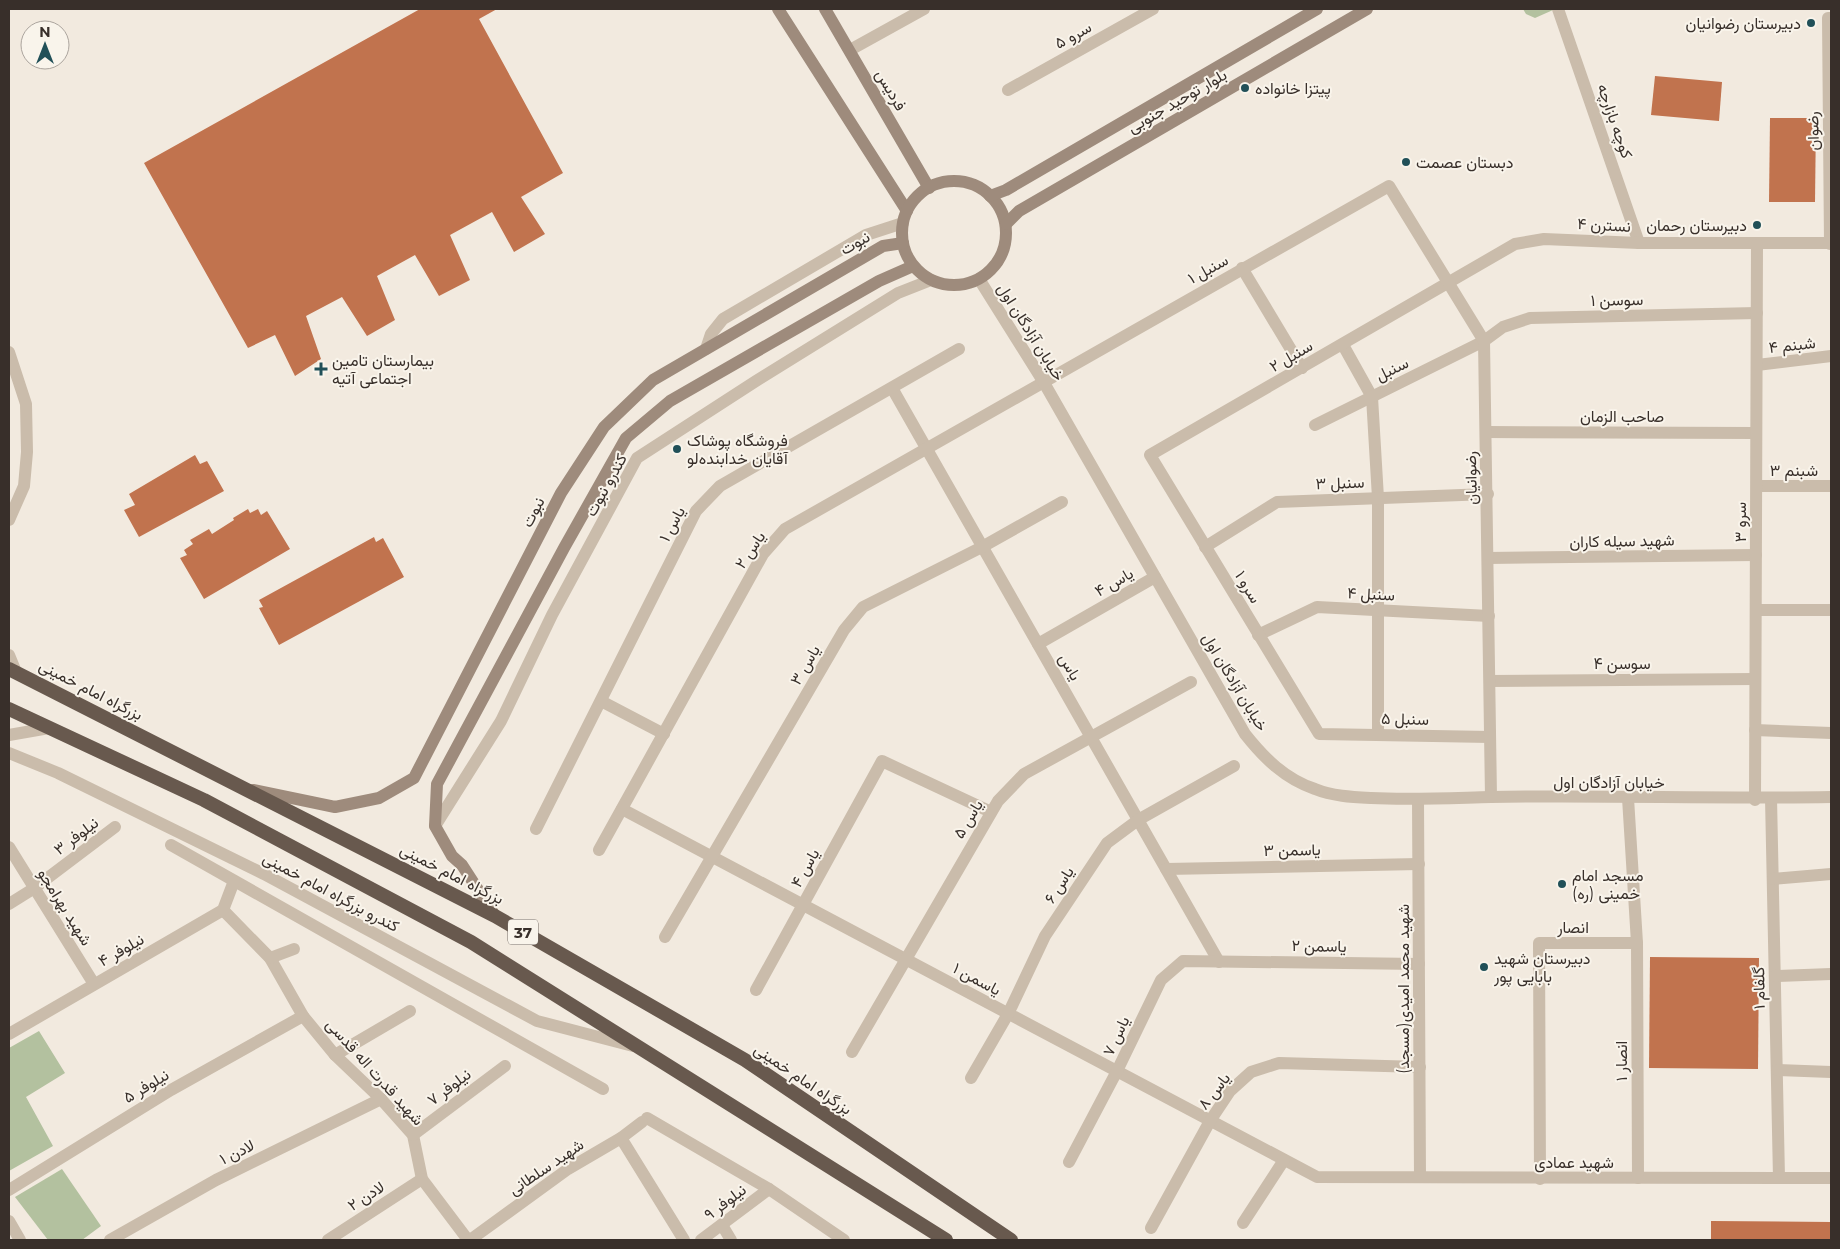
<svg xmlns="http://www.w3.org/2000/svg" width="1840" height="1249" font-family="Montserrat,Vazirmatn,sans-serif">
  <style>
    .green { fill: #b3c19f }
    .building { fill: #c1734e }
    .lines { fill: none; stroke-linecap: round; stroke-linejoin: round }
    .minor { stroke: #cabcab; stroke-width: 12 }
    .tertiary { stroke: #cabcab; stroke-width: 12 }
    .secondary { stroke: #9e8b7c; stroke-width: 12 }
    .trunk { stroke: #68594e; stroke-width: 14 }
    .poi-dot { fill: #215058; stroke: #f9f4eb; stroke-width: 2 }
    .labels { text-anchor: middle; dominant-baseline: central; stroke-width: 4; stroke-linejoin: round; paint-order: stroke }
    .shield { fill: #f9f4eb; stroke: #726a64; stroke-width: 1 }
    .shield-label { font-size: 15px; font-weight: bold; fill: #382f2a }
    .poi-label { font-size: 16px; fill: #382f2a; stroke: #f9f4eb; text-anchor: start }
    .street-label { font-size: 16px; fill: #382f2a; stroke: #f9f4eb }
  </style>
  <rect width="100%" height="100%" fill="#f2eadf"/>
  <!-- green -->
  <g class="green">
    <path d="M1523 9H1552L1553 10 1535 18 1526 14Z"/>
    <path d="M39 1031 65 1073 26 1097 53 1146 9 1171V1048Z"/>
    <path d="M62 1169 101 1226 82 1240H48L15 1197Z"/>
  </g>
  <!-- building -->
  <g class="building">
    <path d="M420 9H497L479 19 563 173 521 197 545 234 514 252 492 212 450 235 470 280 439 296 415 255 377 276 395 320 367 336 342 297 306 316 321 359 295 376 275 335 248 348 144 163Z"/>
    <path d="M1655 76 1722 82 1719 121 1651 115Z"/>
    <path d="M1770 118H1816L1815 202H1769Z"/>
    <path d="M195 455 200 464 207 461 224 491 139 537 124 510 135 505 129 494Z"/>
    <path d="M248 509 250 513 258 509 261 515 267 511 290 549 204 599 180 558 187 555 184 550 193 544 190 540 209 529 212 534 234 520 233 518Z"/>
    <path d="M374 537 376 542 383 538 404 577 279 645 259 608 263 607 259 600Z"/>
    <path d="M1650 957 1759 958 1758 1069 1649 1068Z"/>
    <path d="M1711 1221 1831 1222V1240H1711Z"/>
  </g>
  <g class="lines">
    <!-- minor -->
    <g class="minor">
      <path d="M1558 9 1639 243"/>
      <path d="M850 50 924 9"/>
      <path d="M1008 90 1153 9"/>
      <path d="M1830 244 1828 18H1831"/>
      <path d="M1242 268 1302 368"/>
      <path d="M1343 345 1372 397 1378 498V735"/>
      <path d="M706 349 711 334 723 319 866 235 903 223"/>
      <path d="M9 352 26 404 27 452 24 486 9 520"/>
      <path d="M1757 365 1831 356"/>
      <path d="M892 388 1219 962"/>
      <path d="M1315 425 1484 341 1503 327 1530 318 1757 313"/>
      <path d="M1487 432 1756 433"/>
      <path d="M1757 486H1831"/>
      <path d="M1205 547 1277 502 1488 494"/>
      <path d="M1488 558 1756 555"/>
      <path d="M1756 610H1831"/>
      <path d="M1258 635 1317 607 1489 616"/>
      <path d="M1038 644 1155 577"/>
      <path d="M1490 681 1755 679"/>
      <path d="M601 701 664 734"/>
      <path d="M1755 730 1831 733"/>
      <path d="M1490 737 1319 734 1150 455 1515 244 1544 239 1639 243H1831"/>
      <path d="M1771 798 1779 1178"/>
      <path d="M1418 800 1420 1177"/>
      <path d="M1755 800 1757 245"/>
      <path d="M622 809 1317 1177 1831 1178"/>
      <path d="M435 826 501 721 552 615 637 458 756 381 898 293 931 280"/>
      <path d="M536 829 696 511 720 486 959 349"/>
      <path d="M171 845 603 1089"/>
      <path d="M9 847 94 984"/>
      <path d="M599 850 763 554 785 529 1389 186 1484 341 1491 797"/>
      <path d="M1166 869 1419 864"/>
      <path d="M1773 879 1831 874"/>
      <path d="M9 904 33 889 115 827"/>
      <path d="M223 910 270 958 303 1016 335 1055 381 1099 413 1135 422 1179 468 1240"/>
      <path d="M665 937 844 630 863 607 982 547 1062 502"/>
      <path d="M1637 943 1638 1178"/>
      <path d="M270 958 294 949"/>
      <path d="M1775 976 1831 974"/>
      <path d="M756 990 882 761 991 812"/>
      <path d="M9 1034 223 910 234 881"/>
      <path d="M852 1052 998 801 1024 774 1191 682"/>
      <path d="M335 1055 410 1011"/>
      <path d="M1777 1070 1831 1072"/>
      <path d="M971 1078 1008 1014 1045 936 1107 843 1138 820 1234 766"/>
      <path d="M647 1118 769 1189 844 1240"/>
      <path d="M413 1135 505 1066"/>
      <path d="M621 1138 684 1240"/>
      <path d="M1069 1162 1117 1071 1161 980 1183 961 1419 964"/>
      <path d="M1540 1179 1539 943H1637L1628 798"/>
      <path d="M9 1190 171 1090 303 1016"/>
      <path d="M9 1221 20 1240"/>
      <path d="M1243 1223 1284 1160"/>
      <path d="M722 1225 731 1240"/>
      <path d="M1151 1228 1210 1121 1230 1091 1251 1072 1279 1063 1420 1067"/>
      <path d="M110 1240 216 1180 381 1099"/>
      <path d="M328 1240 422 1179"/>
      <path d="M470 1240 568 1169 621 1138 642 1122"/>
      <path d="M701 1240 769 1189"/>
    </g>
    <!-- tertiary -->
    <g class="tertiary">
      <path d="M979 279 1043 381 1245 734C1264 758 1285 779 1315 789 1332 796 1352 797 1371 798 1411 800 1451 798 1491 797 1605 795 1718 799 1831 797"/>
      <path d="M9 655 16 672"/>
      <path d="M9 735 49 728"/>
      <path d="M9 753 58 773 264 874 537 1021 633 1046"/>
    </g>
    <!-- secondary -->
    <g class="secondary">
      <path d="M778 9 907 211"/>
      <path d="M825 9 929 188"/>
      <circle cx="954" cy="233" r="52"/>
      <path d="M990 196 1006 190 1317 9"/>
      <path d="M1006 224 1019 211 1367 9"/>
      <path d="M253 790 335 807 379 798 414 778 561 493 604 427 653 380 883 246 903 243"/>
      <path d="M495 916 462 865 452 856 435 826 437 784 564 548 626 438 670 401 879 281 913 266"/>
    </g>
    <!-- trunk -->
    <g class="trunk">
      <path d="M9 669 495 916 745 1060 1011 1240"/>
      <path d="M9 709 204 800 471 942 946 1240"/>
    </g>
  </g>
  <!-- markers -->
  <g class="poi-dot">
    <circle cx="1811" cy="23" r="5"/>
    <circle cx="1245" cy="88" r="5"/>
    <circle cx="1406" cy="162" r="5"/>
    <circle cx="1757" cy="225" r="5"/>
    <path d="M318.5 361.5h5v5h5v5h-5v5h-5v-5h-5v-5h5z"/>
    <circle cx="677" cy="449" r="5"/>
    <circle cx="1562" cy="884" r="5"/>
    <circle cx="1484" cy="967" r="5"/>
  </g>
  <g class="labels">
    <!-- shield labels -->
    <rect class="shield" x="508" y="919.5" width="30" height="25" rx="4"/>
    <g class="shield-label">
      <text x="523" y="932">37</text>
    </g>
    <!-- poi labels -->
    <g class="poi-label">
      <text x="1801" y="23" text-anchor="end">دبیرستان رضوانیان</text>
      <text x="1255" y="88">پیتزا خانواده</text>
      <text x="1416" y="162">دبستان عصمت</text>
      <text x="1747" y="225" text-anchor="end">دبیرستان رحمان</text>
      <text x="332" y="360">بیمارستان تامین<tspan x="332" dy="18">اجتماعی آتیه</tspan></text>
      <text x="687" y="440">فروشگاه پوشاک<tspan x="687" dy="18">آقایان خدابنده‌لو</tspan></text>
      <text x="1572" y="875">مسجد امام<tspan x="1572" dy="18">خمینی (ره)</tspan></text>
      <text x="1494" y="958">دبیرستان شهید<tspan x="1494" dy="18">بابایی پور</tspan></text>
    </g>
    <!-- street labels -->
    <g class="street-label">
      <text transform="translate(1073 35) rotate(-29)">سرو ۵</text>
      <text transform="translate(891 90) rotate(60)">فردیس</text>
      <text transform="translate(1177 101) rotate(-30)">بلوار توحید جنوبی</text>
      <text transform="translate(1615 121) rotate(71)">کوچه بازارچه</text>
      <text transform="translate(1813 131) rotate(-91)">رضوان</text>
      <text transform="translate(1604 225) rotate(3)">نسترن ۴</text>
      <text transform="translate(855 243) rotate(-30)">نبوت</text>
      <text transform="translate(1208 269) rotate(-29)">سنبل ۱</text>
      <text transform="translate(1617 300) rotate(-1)">سوسن ۱</text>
      <text transform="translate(1031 332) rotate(58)">خیابان آزادگان اول</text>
      <text transform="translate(1792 345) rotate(-6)">شبنم ۴</text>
      <text transform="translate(1291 356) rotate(-30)">سنبل ۲</text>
      <text transform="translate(1392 369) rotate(-26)">سنبل</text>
      <text x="1622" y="416">صاحب الزمان</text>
      <text x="1794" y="470">شبنم ۳</text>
      <text transform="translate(1471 478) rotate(-91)">رضوانیان</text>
      <text transform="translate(1340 483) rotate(-2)">سنبل ۳</text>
      <text transform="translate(606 485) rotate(-61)">کندرو نبوت</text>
      <text transform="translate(533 512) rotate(-63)">نبوت</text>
      <text transform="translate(1740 522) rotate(-90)">سرو ۳</text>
      <text transform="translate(672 524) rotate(-62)">یاس ۱</text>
      <text transform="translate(1622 541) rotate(-1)">شهید سیله کاران</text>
      <text transform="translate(750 550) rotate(-56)">یاس ۲</text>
      <text transform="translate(1114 582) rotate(-30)">یاس ۴</text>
      <text transform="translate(1248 587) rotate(59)">سرو ۱</text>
      <text transform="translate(1371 594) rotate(3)">سنبل ۴</text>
      <text x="1622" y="663">سوسن ۴</text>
      <text transform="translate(805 665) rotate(-60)">یاس ۳</text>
      <text transform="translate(1070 667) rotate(60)">یاس</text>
      <text transform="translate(1235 682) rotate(59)">خیابان آزادگان اول</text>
      <text transform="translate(91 690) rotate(27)">بزرگراه امام خمینی</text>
      <text transform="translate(1405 719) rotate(1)">سنبل ۵</text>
      <text x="1609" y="782">خیابان آزادگان اول</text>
      <text transform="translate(968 819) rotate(-59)">یاس ۵</text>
      <text transform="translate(76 836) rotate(-37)">نیلوفر ۳</text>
      <text transform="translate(1292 850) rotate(-1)">یاسمن ۳</text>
      <text transform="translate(805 868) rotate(-61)">یاس ۴</text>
      <text transform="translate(452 874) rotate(27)">بزرگراه امام خمینی</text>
      <text transform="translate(1059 885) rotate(-57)">یاس ۶</text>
      <text transform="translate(331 892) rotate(28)">کندرو بزرگراه امام خمینی</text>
      <text transform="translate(65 907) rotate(58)">شهید بهرامجو</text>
      <text x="1573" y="927">انصار</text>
      <text transform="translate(1319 946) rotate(1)">یاسمن ۲</text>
      <text transform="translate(121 950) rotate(-30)">نیلوفر ۴</text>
      <text transform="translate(977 979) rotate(28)">یاسمن ۱</text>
      <text transform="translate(1759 988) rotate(-91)">گلفام ۱</text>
      <text transform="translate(1403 989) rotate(-90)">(مسجد)شهید محمد امیدی</text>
      <text transform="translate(1116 1036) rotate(-65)">یاس ۷</text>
      <text transform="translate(1621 1061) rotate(-90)">انصار ۱</text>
      <text transform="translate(375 1072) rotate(48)">شهید قدرت اله قدسی</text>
      <text transform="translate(803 1079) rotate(34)">بزرگراه امام خمینی</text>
      <text transform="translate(146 1086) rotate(-31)">نیلوفر ۵</text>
      <text transform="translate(449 1087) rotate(-37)">نیلوفر ۷</text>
      <text transform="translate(1214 1091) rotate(-52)">یاس ۸</text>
      <text transform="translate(237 1152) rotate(-26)">لادن ۱</text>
      <text x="1574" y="1162">شهید عمادی</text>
      <text transform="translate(546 1167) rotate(-34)">شهید سلطانی</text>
      <text transform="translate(366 1196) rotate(-33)">لادن ۲</text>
      <text transform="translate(725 1202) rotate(-37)">نیلوفر ۹</text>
    </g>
  </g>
  <!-- border -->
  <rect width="1840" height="1249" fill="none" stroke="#382f2a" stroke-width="20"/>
  <!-- north arrow -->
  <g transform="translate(45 45)"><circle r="24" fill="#f9f4eb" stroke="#aca59e"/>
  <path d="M0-4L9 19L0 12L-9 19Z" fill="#215058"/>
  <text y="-8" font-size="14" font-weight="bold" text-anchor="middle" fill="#382f2a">N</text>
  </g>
</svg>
